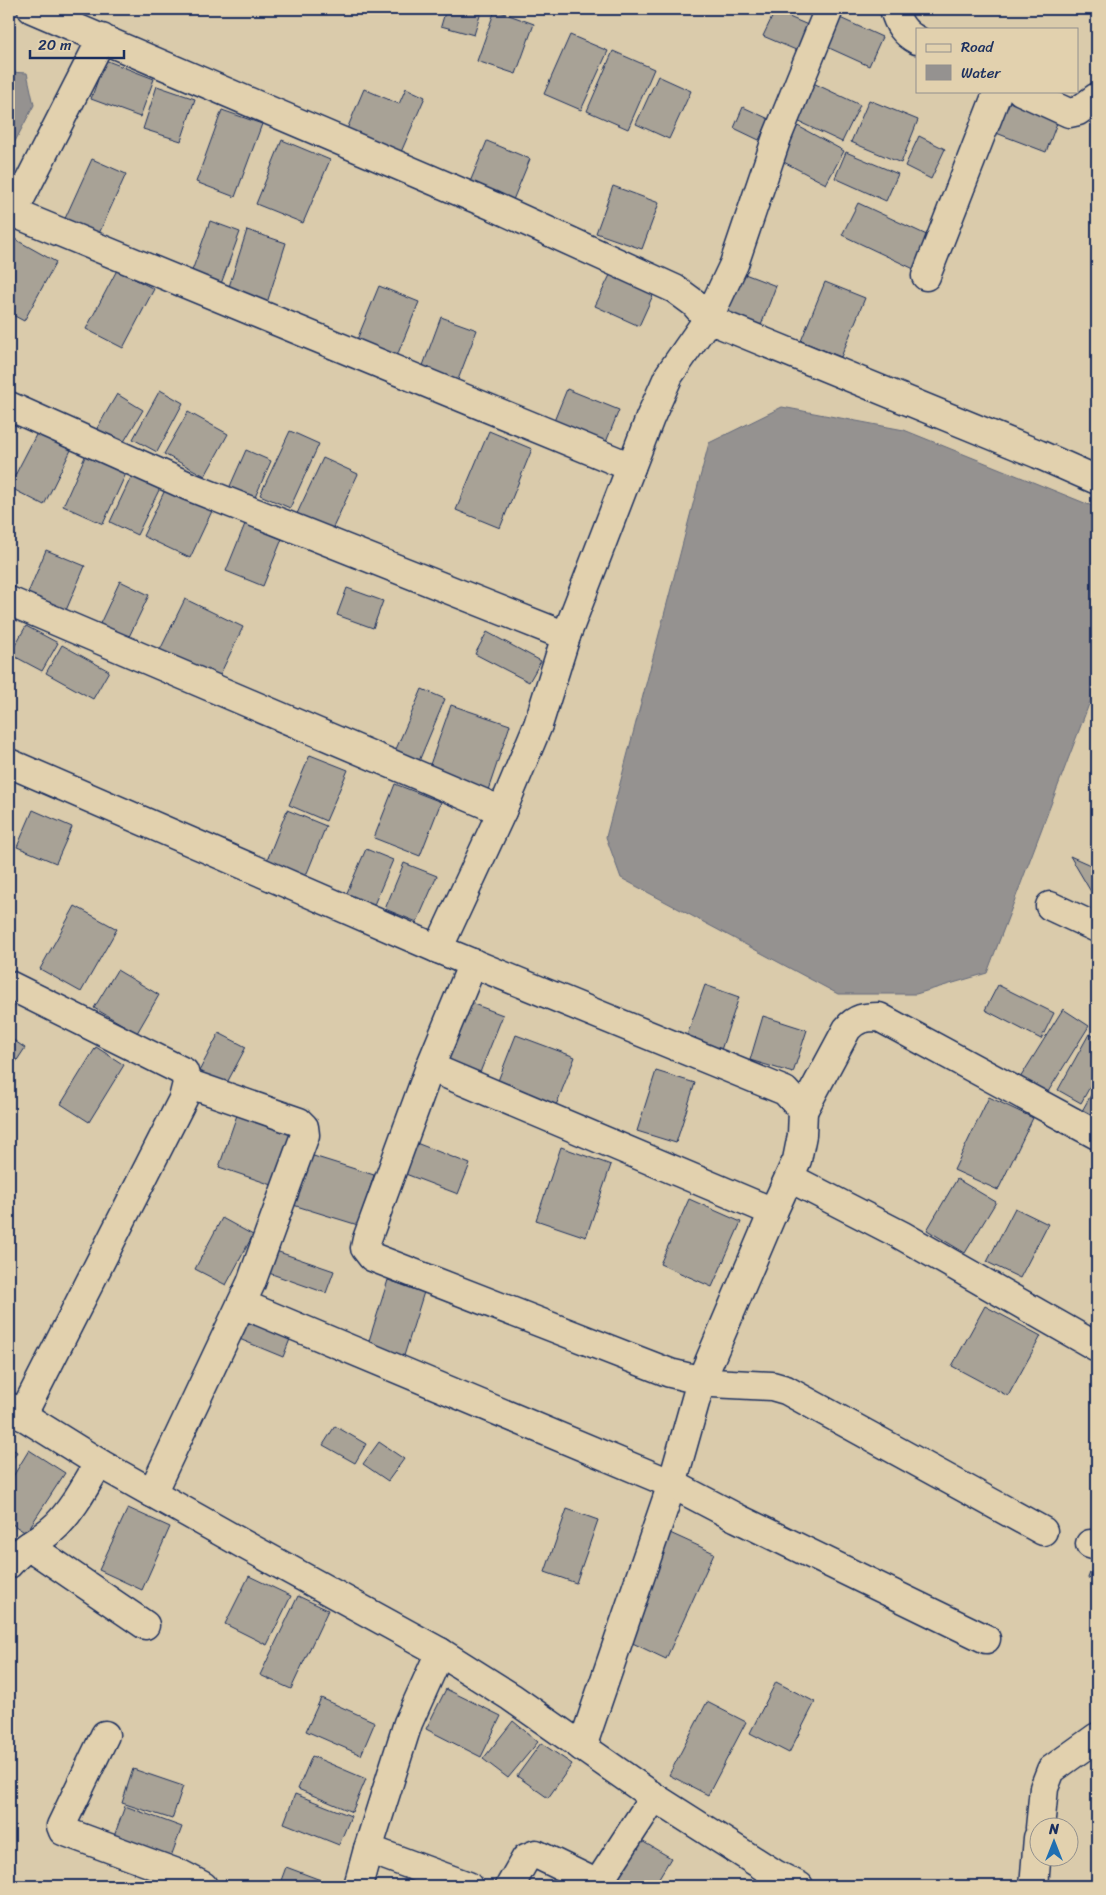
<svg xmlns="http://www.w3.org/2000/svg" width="1106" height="1895" font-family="Sriracha,sans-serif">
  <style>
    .water { fill: #959290; stroke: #646a7c }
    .building { fill: #a8a296; stroke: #1b2f5e }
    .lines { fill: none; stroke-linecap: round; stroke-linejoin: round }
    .minor-casing { stroke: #1b2f5e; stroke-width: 31 }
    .minor { stroke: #e2d1ae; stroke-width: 28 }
  </style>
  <rect width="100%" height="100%" fill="#dacbab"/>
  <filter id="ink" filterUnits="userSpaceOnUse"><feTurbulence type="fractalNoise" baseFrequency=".02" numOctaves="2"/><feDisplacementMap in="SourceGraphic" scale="10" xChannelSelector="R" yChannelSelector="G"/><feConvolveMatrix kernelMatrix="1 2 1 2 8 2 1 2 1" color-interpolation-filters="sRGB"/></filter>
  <g filter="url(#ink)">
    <!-- water -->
    <g class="water">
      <path d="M9 72 27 73 34 105 9 153Z"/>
      <path d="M782 407 904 430 1097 508V683L987 973 916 994H838L621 878 606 837 709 443Z"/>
    </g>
    <!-- building -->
    <g class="building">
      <path d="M446 9H482L474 35 441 26Z"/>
      <path d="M495 10 534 24 516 74 477 61Z"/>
      <path d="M775 11 815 28 803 53 763 36Z"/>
      <path d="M829 13 882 37 869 66 816 42Z"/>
      <path d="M570 35 608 51 581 110 544 94Z"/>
      <path d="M613 51 654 69 628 129 587 111Z"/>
      <path d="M105 60 154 79 140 117 91 99Z"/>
      <path d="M658 76 691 91 669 139 636 124Z"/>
      <path d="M811 82 860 105 842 142 793 119Z"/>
      <path d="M157 86 195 99 181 141 143 129Z"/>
      <path d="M406 88 425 97 401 152 347 129 364 89 399 104Z"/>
      <path d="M1006 94 1060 115 1046 152 991 131Z"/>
      <path d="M869 100 918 120 901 163 851 142Z"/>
      <path d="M743 107 769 119 759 140 734 128Z"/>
      <path d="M222 110 262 124 235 197 196 182Z"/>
      <path d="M794 124 844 151 826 184 776 158Z"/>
      <path d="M919 136 945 149 931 179 905 166Z"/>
      <path d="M282 140 330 160 303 223 256 204Z"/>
      <path d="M487 141 530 159 513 200 470 182Z"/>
      <path d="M846 152 898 174 886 201 835 178Z"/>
      <path d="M92 159 126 174 97 238 63 223Z"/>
      <path d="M613 186 659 203 642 249 596 233Z"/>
      <path d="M858 203 931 237 916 270 842 235Z"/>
      <path d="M210 221 240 232 218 292 188 282Z"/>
      <path d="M247 230 286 243 266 306 227 293Z"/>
      <path d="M11 237 56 262 24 321 9 313V242Z"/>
      <path d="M117 270 154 289 123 348 86 329Z"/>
      <path d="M737 271 776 286 757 336 719 321Z"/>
      <path d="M611 273 654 293 639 326 595 306Z"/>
      <path d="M825 282 865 298 841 357 801 341Z"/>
      <path d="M379 286 419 302 394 363 354 347Z"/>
      <path d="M441 317 477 330 456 385 421 371Z"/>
      <path d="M567 389 619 410 604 447 552 426Z"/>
      <path d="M160 390 183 403 157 452 133 439Z"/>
      <path d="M117 394 143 410 122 445 96 430Z"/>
      <path d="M188 412 228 434 205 476 164 454Z"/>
      <path d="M38 431 72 448 44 505 9 487Z"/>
      <path d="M290 431 319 444 290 508 260 495Z"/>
      <path d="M489 431 532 449 500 528 456 510Z"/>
      <path d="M88 450 128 469 103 524 63 506Z"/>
      <path d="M246 450 271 461 252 504 227 493Z"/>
      <path d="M323 458 358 474 330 534 295 518Z"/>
      <path d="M133 473 161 486 137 535 110 522Z"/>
      <path d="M165 490 212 511 190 558 143 536Z"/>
      <path d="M245 524 282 539 263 586 226 571Z"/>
      <path d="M46 550 85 566 64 615 26 598Z"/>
      <path d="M120 581 149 595 126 643 97 630Z"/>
      <path d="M347 588 383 601 373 628 337 615Z"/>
      <path d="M185 599 243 627 217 681 159 652Z"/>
      <path d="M26 626 58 643 42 671 10 654Z"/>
      <path d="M487 632 541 661 529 682 475 654Z"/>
      <path d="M62 645 109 671 93 699 46 673Z"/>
      <path d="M422 689 445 699 414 773 390 763Z"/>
      <path d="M451 705 510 725 486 796 426 776Z"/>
      <path d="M310 755 348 770 326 821 289 805Z"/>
      <path d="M395 784 441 802 420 856 374 838Z"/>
      <path d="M33 810 72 827 56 863 17 847Z"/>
      <path d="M287 810 326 826 305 878 266 863Z"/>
      <path d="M366 849 393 860 373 907 346 895Z"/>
      <path d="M1070 856 1097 868V902Z"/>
      <path d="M404 863 437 876 417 922 385 909Z"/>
      <path d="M75 906 117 929 81 992 40 969Z"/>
      <path d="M117 970 159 995 137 1033 94 1008Z"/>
      <path d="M705 985 739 997 721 1050 686 1038Z"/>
      <path d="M998 985 1054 1013 1041 1039 985 1010Z"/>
      <path d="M460 999 503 1015 477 1080 435 1064Z"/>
      <path d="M1063 1009 1089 1026 1046 1095 1020 1078Z"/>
      <path d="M763 1016 807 1030 793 1073 750 1060Z"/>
      <path d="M219 1033 246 1047 221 1094 195 1079Z"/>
      <path d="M1089 1034 1097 1038V1074L1081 1103 1058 1090Z"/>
      <path d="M516 1035 575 1057 553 1113 494 1091Z"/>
      <path d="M9 1037 25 1048 10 1071H9Z"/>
      <path d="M96 1047 124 1065 89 1122 61 1104Z"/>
      <path d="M656 1071 695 1083 676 1143 637 1131Z"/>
      <path d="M1097 1084V1119L1082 1111Z"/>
      <path d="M989 1097 1033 1118 998 1190 954 1170Z"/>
      <path d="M237 1115 293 1133 275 1186 219 1167Z"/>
      <path d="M406 1139 470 1164 458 1194 395 1170Z"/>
      <path d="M561 1147 611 1165 586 1237 536 1220Z"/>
      <path d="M307 1154 374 1175 358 1225 290 1204Z"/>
      <path d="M957 1179 996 1202 965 1253 927 1230Z"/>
      <path d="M689 1199 741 1222 712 1287 660 1264Z"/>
      <path d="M1015 1208 1048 1224 1020 1278 987 1262Z"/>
      <path d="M222 1218 253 1235 226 1285 195 1269Z"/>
      <path d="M273 1250 334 1271 326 1293 266 1272Z"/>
      <path d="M388 1280 424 1292 403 1359 367 1347Z"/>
      <path d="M985 1306 1041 1336 1008 1396 952 1366Z"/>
      <path d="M247 1315 292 1334 283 1357 237 1338Z"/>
      <path d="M335 1426 366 1444 355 1463 323 1445Z"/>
      <path d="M379 1442 404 1459 388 1481 363 1464Z"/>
      <path d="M9 1447 17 1452 9 1465Z"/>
      <path d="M29 1450 65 1473 26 1533 9 1522V1483Z"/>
      <path d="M128 1508 170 1527 142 1590 99 1570Z"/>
      <path d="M567 1509 598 1520 576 1583 545 1572Z"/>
      <path d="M670 1533 714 1553 666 1659 622 1638Z"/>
      <path d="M1096 1557H1097V1581L1088 1578Z"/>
      <path d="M249 1576 291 1596 267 1645 225 1624Z"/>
      <path d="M298 1596 328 1610 291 1689 260 1675Z"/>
      <path d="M776 1682 815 1702 789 1753 750 1733Z"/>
      <path d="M446 1689 501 1716 481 1757 426 1729Z"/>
      <path d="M321 1698 375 1722 361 1755 306 1731Z"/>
      <path d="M707 1702 746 1722 708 1795 669 1775Z"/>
      <path d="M513 1721 538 1742 508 1778 483 1759Z"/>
      <path d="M541 1743 572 1764 548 1798 517 1776Z"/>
      <path d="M312 1756 366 1779 352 1812 298 1789Z"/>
      <path d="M133 1769 183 1786 172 1819 122 1803Z"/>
      <path d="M295 1794 351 1816 339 1845 284 1823Z"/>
      <path d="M125 1806 182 1827 169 1862 112 1842Z"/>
      <path d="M640 1840 671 1858 654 1886H628L616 1879Z"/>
      <path d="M286 1867 334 1885 333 1886H279Z"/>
    </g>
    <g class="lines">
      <!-- minor casing -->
      <g class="minor-casing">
        <g id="minor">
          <path d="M32 9 493 206 675 289 694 303 708 319 1038 454 1097 480"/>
          <path d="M894 9C898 24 904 33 917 40"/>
          <path d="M1021 91 1069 113 1078 111 1097 97"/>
          <path d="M9 211 631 467"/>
          <path d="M13 213 102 38"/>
          <path d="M926 276 998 91"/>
          <path d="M9 406 188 486 566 636 650 418 669 375 708 319 734 264 777 137 829 9"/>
          <path d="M9 601 502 811"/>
          <path d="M9 763 438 949 785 1091 803 1111 802 1135 797 1160 773 1212 701 1381 672 1484 582 1747"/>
          <path d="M1050 906 1097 928"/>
          <path d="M438 949 502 811 538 725 566 636"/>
          <path d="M473 963 430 1067 367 1239 365 1248 372 1257 670 1373 712 1383 772 1386 786 1390 1043 1531"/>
          <path d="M9 985 184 1072 187 1083 183 1099 22 1416"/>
          <path d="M430 1067 773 1212"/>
          <path d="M803 1111 847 1029C856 1018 865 1017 879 1017L1097 1135"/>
          <path d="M790 1178 901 1235 1097 1347"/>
          <path d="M242 1304 672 1484 737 1518 986 1639"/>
          <path d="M9 1407 99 1463 243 1544 440 1652 511 1697 654 1797 775 1874 799 1886"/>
          <path d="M152 1493 251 1283 305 1135 304 1127 299 1122 187 1083"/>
          <path d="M1090 1544 1097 1546"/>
          <path d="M29 1546 145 1625"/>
          <path d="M9 1564C22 1547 42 1540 57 1525 74 1508 86 1484 99 1463"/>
          <path d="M105 1735 61 1826 63 1831 182 1875 203 1886"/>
          <path d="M1040 1828 1044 1788 1051 1770 1097 1737"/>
          <path d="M368 1849 468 1886"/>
          <path d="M358 1886 368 1849 408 1723 440 1652"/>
          <path d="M510 1886 526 1858 536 1854 602 1886"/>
          <path d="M602 1886 604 1874 654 1797"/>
          <path d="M1034 1886 1038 1838"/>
        </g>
      </g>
      <!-- minor -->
      <use href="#minor" class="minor"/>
    </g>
  </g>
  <!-- margin -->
  <rect width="1106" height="1895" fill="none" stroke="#e2d1ae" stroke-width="30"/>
  <rect x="15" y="15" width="1076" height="1865" fill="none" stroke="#1b2f5e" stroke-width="2" filter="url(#ink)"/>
  <!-- legend -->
  <rect x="916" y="28" width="162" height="65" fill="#e2d1ae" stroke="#92908e"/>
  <rect x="926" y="44" width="25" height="8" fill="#e2d1ae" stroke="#92908e"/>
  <text x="961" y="52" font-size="15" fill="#1b2f5e">Road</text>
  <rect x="926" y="65" width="25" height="15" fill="#959290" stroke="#92908e"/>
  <text x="961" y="78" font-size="15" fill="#1b2f5e">Water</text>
  <!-- north arrow -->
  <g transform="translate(1054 1842)"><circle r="24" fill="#e2d1ae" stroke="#92908e"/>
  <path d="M0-4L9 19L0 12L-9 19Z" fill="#1f6fb2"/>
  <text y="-8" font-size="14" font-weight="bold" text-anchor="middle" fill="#1b2f5e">N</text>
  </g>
  <!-- scale -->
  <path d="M30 50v8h94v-8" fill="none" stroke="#1b2f5e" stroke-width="2.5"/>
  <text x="38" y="50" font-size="15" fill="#1b2f5e" stroke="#e2d1ae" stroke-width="4" paint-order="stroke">20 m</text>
</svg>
